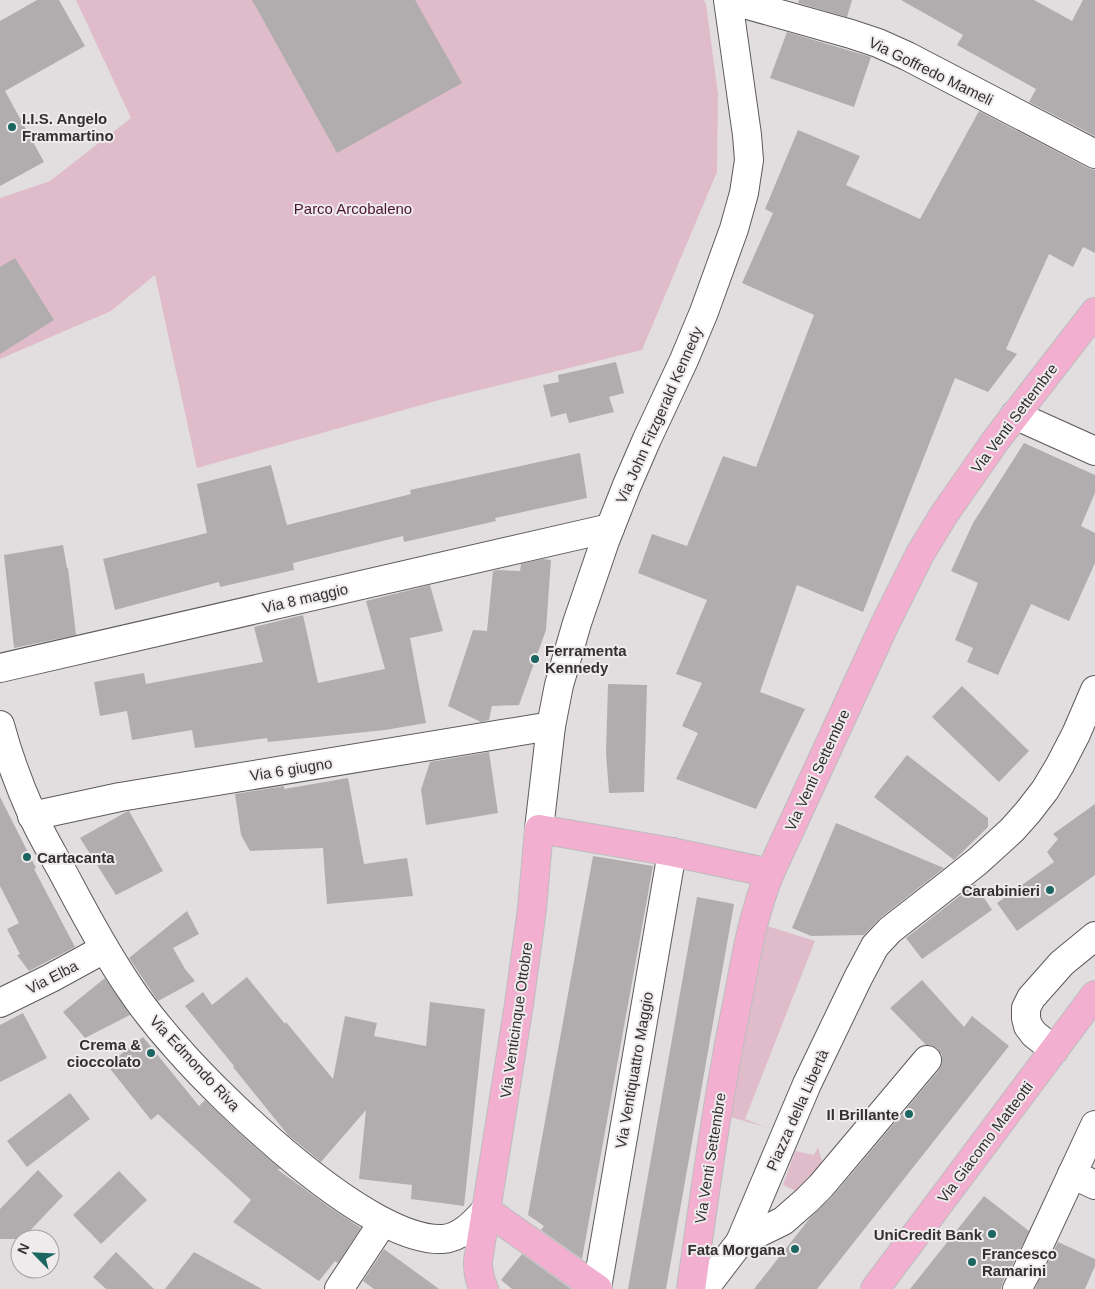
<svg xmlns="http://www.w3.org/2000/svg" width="1095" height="1289" font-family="Arial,sans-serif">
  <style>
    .green { fill: #e0bccb }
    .building { fill: #b1adae }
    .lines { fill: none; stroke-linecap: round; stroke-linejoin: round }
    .minor-casing { stroke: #5d5a5b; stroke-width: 30 }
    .major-casing { stroke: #bdbdbd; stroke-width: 30 }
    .minor { stroke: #fff; stroke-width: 28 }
    .major { stroke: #f2afcf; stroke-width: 28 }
    .poi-dot { fill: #1b6660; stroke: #efebed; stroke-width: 2 }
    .labels { text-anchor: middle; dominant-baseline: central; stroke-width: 4; stroke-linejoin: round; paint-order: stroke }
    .street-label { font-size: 15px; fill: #323031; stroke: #efebed }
    .poi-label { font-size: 15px; font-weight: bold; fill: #323031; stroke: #efebed; text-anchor: end }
    .park-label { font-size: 15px; fill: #4a1531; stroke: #efebed }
  </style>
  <rect width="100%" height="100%" fill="#e2dedf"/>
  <!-- green -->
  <g class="green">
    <path d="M76 0H704L706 4 718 94 717 172 642 350 443 399 197 468 155 275 111 311 0 359V198L50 181 131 118Z"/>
    <path d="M764 925 815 941 745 1119 769 1128 730 1117Z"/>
    <path d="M818 1147 823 1165 805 1195 783 1185 795 1151 814 1155Z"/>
  </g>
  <!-- building -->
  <g class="building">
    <path d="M37 0H59L85 46 5 91 44 162 0 186V21Z"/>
    <path d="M252 0H415L462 83 337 153Z"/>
    <path d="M799 0H852L847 17 798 3Z"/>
    <path d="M901 0H1034L1072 21 1083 0H1095V136L1029 102 1036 89 957 45 963 35Z"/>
    <path d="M787 32 871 57 854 107 770 78Z"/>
    <path d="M979 111 1088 168 1095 170V253L1083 247 1073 267 1049 254 1006 349 1017 354 988 392 955 378 863 612 797 585 760 692 805 709 756 809 676 779 698 733 682 726 702 683 676 674 707 600 638 573 652 534 687 546 723 456 756 467 814 315 742 283 773 213 765 209 798 130 860 156 846 185 920 219Z"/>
    <path d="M15 258 54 320 0 354V267Z"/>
    <path d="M616 362 624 393 609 397 614 412 569 423 566 413 551 417 543 385 559 382 558 375Z"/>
    <path d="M1024 443 1095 475V493L1081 526 1095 533V563L1069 621 1031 604 998 675 967 662 973 648 955 640 978 583 951 571 973 523Z"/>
    <path d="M580 453 587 498 495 518 496 521 404 542 403 536 293 563 294 570 220 587 219 582 115 610 103 559 207 533 197 484 271 465 287 525 411 494 410 490Z"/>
    <path d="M63 545 67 568H68L76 635 14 648 4 555Z"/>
    <path d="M543 559 551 560 546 630 519 705 492 706 489 720 481 722 448 706 473 630 487 631 493 571 498 570 520 571 521 564Z"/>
    <path d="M430 585 443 631 410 638 426 723 385 730 268 742 267 738 195 748 192 730 132 740 127 711 100 716 94 682 144 673 146 684 263 662 254 627 303 615 318 683 385 669 366 601Z"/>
    <path d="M608 684 647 685 644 792 609 793 606 753Z"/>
    <path d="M962 686 1029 751 999 782 932 717Z"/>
    <path d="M489 752 498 813 426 825 421 790 430 762Z"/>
    <path d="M907 755 988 818V827L954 860 874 797Z"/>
    <path d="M348 778 364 864 407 858 413 896 327 904 323 848 250 851 241 835 235 794 284 786V789Z"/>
    <path d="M0 797 36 868 34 869 75 947 29 971 17 955 20 954 7 929 19 923 0 886Z"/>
    <path d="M1095 804V875L1017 931 997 903 1054 862 1047 852 1058 839 1053 834Z"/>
    <path d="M129 811 163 871 116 895 80 838 126 812Z"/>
    <path d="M836 823 944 868 880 918 864 935 811 936 792 928Z"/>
    <path d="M593 856 653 866 582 1259 541 1230 544 1226 528 1215Z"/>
    <path d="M975 884 992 910 922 959 906 938Z"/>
    <path d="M697 897 734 904 666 1289H628Z"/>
    <path d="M187 911 199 934 173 948 185 969 195 981 158 1001 129 958Z"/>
    <path d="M247 977 285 1024 286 1022 333 1079 345 1016 377 1023 374 1036 426 1046 430 1002 485 1009 464 1206 411 1199 412 1185 359 1179 366 1110 321 1162 288 1135 233 1067 234 1066 185 1006 203 992 212 1005Z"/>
    <path d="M105 978 130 1015 85 1038 63 1012Z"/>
    <path d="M922 980 964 1027 972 1016 1009 1046 817 1289H754L810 1218 833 1196 939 1070 942 1063V1055L937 1048 930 1045H926L890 1008Z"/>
    <path d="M23 1013 47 1058 0 1082V1025Z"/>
    <path d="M143 1037 199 1106 205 1100 251 1144 281 1169H277L329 1207 361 1228 338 1263 335 1261 319 1281 233 1222 251 1200 158 1114 151 1120 107 1065Z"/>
    <path d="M70 1093 90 1119 27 1167 7 1141Z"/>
    <path d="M38 1170 63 1196 22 1239H0V1209Z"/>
    <path d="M119 1171 147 1200 101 1244 73 1215Z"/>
    <path d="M984 1196 1029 1231 1013 1264 1003 1281 1001 1289H910Z"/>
    <path d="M1058 1242 1095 1259V1266L1085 1289H1035Z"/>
    <path d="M384 1249 439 1289H374L363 1281Z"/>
    <path d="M116 1252 154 1289H106L93 1277Z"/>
    <path d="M194 1252 262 1289H165Z"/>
    <path d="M522 1254 571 1289H512L501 1280Z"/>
  </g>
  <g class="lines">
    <!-- minor casing -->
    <g class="minor-casing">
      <g id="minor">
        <path d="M730 0 851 34 878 43 907 56 1095 154"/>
        <path d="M1015 415 1095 451"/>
        <path d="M0 668 610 528"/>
        <path d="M0 725C8 755 19 785 32 814 42 837 56 859 68 882 87 918 106 953 129 987 143 1008 159 1028 176 1047 223 1101 369 1243 443 1239 461 1238 475 1222 486 1210"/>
        <path d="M32 816 120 797 551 726"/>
        <path d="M539 829 551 726 559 685 577 623 605 541 627 485 647 439 684 360 704 312 734 229 744 193 749 160 747 135 728 0"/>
        <path d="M0 1003 51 978 104 949"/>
        <path d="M1054 1050 1034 1034 1028 1026 1026 1018V1008L1031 998 1062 963 1095 936"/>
        <path d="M1072 1174 1095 1185"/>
        <path d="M740 1242 783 1221 807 1200 821 1186 927 1060"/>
        <path d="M597 1288 672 852"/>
        <path d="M339 1289 383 1222"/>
        <path d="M704 1289 740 1242 807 1084 858 978 875 946 890 930 949 884 978 861 1012 830 1028 812 1045 790 1060 765 1076 734 1095 690"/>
        <path d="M1017 1289 1027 1271 1095 1125"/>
      </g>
    </g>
    <!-- major casing -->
    <g class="major-casing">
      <g id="major">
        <path d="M486 1210 598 1289"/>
        <path d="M484 1289C479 1279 478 1272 478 1261L519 1004 532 909 539 829 672 852 770 873"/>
        <path d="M691 1289C705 1192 718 1095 738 999 746 956 753 914 770 873L885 624 920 554 945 513 996 440 1095 312"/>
        <path d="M875 1289 1095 995"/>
      </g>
    </g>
    <!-- minor -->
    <use href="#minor" class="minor"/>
    <!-- major -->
    <use href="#major" class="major"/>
  </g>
  <!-- markers -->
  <g class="poi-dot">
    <circle cx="12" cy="127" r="5"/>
    <circle cx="535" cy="659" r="5"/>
    <circle cx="27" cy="857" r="5"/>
    <circle cx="1050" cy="890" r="5"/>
    <circle cx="151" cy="1053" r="5"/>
    <circle cx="909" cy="1114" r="5"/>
    <circle cx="992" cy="1234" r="5"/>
    <circle cx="795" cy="1249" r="5"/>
    <circle cx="972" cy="1262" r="5"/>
  </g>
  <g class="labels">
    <!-- street labels -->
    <g class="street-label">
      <text transform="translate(931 71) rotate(26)">Via Goffredo Mameli</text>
      <text transform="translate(659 415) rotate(-66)">Via John Fitzgerald Kennedy</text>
      <text transform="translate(1014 418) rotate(-53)">Via Venti Settembre</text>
      <text transform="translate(305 598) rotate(-13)">Via 8 maggio</text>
      <text transform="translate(291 769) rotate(-9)">Via 6 giugno</text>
      <text transform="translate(817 770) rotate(-65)">Via Venti Settembre</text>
      <text transform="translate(52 977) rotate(-27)">Via Elba</text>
      <text transform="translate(516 1020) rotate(-82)">Via Venticinque Ottobre</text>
      <text transform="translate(195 1063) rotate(47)">Via Edmondo Riva</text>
      <text transform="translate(634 1070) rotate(-80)">Via Ventiquattro Maggio</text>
      <text transform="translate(797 1110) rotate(-66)">Piazza della Libertà</text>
      <text transform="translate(985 1142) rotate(-53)">Via Giacomo Matteotti</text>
      <text transform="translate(710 1158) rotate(-81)">Via Venti Settembre</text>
    </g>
    <!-- poi labels -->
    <g class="poi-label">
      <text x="22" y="118" text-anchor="start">I.I.S. Angelo<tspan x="22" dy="17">Frammartino</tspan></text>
      <text x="545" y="650" text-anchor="start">Ferramenta<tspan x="545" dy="17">Kennedy</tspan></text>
      <text x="37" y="857" text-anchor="start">Cartacanta</text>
      <text x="1040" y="890">Carabinieri</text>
      <text x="141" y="1044">Crema &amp;<tspan x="141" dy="17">cioccolato</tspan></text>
      <text x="899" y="1114">Il Brillante</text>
      <text x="982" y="1234">UniCredit Bank</text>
      <text x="785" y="1249">Fata Morgana</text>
      <text x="982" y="1253" text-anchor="start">Francesco<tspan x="982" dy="17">Ramarini</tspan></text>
    </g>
    <!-- park labels -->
    <g class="park-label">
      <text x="353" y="208">Parco Arcobaleno</text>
    </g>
  </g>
  <!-- north arrow -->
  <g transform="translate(35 1254) rotate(294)"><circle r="24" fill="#efebed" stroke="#a3a0a2"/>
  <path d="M0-4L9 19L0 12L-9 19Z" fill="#1b6660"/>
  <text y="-8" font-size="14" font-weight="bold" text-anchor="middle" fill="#323031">N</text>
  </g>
</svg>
